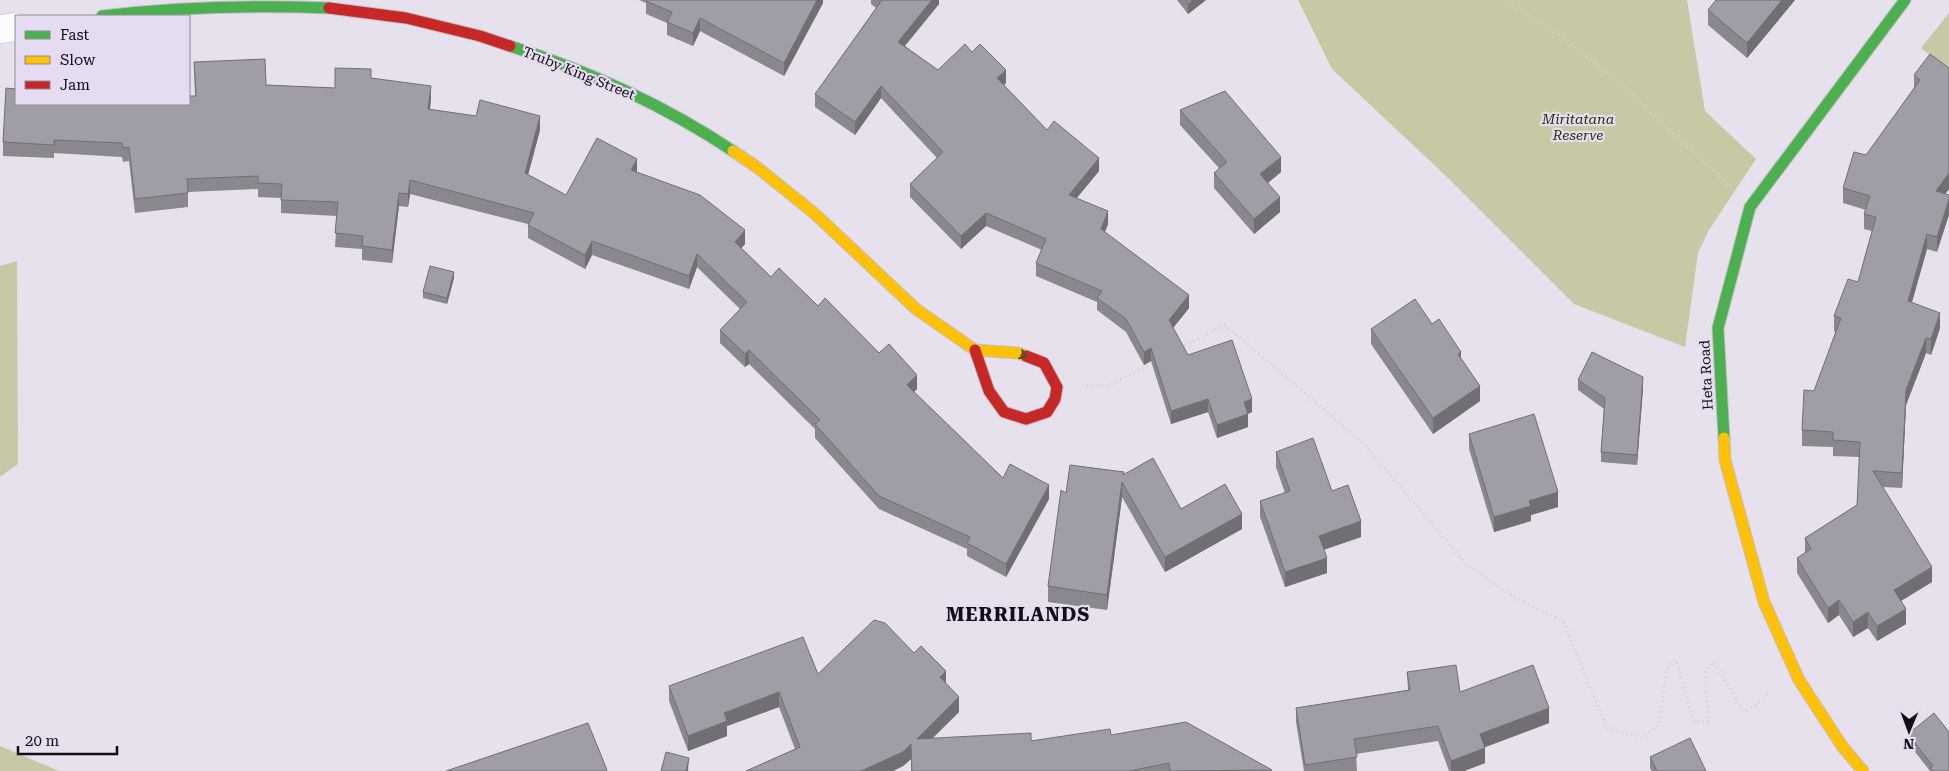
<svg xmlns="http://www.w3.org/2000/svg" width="1949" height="771" font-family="'Roboto Serif',serif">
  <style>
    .green { fill: #c9c8a4 }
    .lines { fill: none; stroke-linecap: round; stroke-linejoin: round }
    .street-casing { stroke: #c3bfc8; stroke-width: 29 }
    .fast-casing { stroke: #c3bfc8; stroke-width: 13 }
    .slow-casing { stroke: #c3bfc8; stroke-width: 13 }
    .jam-casing { stroke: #c3bfc8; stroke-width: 13 }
    .path { stroke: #d2d0d3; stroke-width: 3; stroke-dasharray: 1 4; stroke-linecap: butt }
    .street { stroke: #fbfafc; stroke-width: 28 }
    .fast { stroke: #4caf50; stroke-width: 11 }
    .slow { stroke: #ffc107; stroke-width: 11 }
    .jam { stroke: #c62828; stroke-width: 11 }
    .wall { fill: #8a878f }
    .shaded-wall { fill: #716e74 }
    .building { fill: #a19da6; stroke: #716e74 }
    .oneway { stroke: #2e5e32 }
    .labels { text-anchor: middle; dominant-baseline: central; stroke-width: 4.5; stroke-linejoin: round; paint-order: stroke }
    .street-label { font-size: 14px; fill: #110e15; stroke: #e5dcf1 }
    .park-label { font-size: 14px; font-style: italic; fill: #2d2e06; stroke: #e5dcf1 }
    .district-label { font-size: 19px; font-weight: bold; letter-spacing: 1px; fill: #110e15; stroke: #e5dcf1 }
  </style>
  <rect width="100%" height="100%" fill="#e6e1ec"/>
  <!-- green -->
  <g class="green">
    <path d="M1298 0H1687L1705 111 1756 159 1709 230 1698 253 1685 347 1574 304 1446 176 1332 69Z"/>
    <path d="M1949 13V71L1921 48Z"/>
    <path d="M17 261 18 464 0 477V266Z"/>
    <path d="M0 746 59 771H0Z"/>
  </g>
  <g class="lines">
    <!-- street casing -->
    <g class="street-casing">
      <path id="street" d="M0 29 16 27"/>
    </g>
    <!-- fast casing -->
    <g class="fast-casing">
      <g id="fast">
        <path d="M102 16C178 7 253 5 329 8"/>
        <path d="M510 46C589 71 664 105 733 151"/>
        <path d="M1724 438 1718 328 1750 207 1905 0"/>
      </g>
    </g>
    <!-- slow casing -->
    <g class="slow-casing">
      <g id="slow">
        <path d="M733 151 758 168 814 213 916 309 975 350 1018 353 1026 356"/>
        <path d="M1724 438 1725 460 1764 602 1799 680 1842 746 1863 771"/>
      </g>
    </g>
    <!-- jam casing -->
    <g class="jam-casing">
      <g id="jam">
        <path d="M329 8 406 18 480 36 510 46"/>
        <path d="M975 350 989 391 1004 412 1026 419 1047 412 1055 399 1057 387 1044 363 1026 356"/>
      </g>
    </g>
    <!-- path -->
    <g class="path">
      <path d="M1504 0 1553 30 1615 78 1728 185"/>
      <path d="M1180 348 1225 325 1364 444 1467 565 1519 600 1563 621 1607 728 1643 738 1659 724 1667 668 1676 660 1694 722H1708L1705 672 1714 662 1744 712 1759 703 1757 699 1771 693"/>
      <path d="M1087 386H1108L1154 362"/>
    </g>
    <!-- street -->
    <use href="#street" class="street"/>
    <!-- fast -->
    <use href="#fast" class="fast"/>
    <!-- slow -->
    <use href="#slow" class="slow"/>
    <!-- jam -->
    <use href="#jam" class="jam"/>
  </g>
  <!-- wall -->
  <g class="wall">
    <path d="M639 0H823V3L784 76 700 31 693 46 667 35V23L646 14V3Z"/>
    <path d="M871 0H939V4L905 46 938 70 972 52 1006 83 1004 85 1047 130 1099 171 1077 198 1108 224 1105 232 1189 308 1173 328 1188 355 1252 412 1248 414V427L1217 438 1208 412 1171 424 1151 361 1144 365 1126 332 1097 310V302L1036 276V263L1042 250 986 226 961 249 910 197V184L937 158 881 98 855 135 815 107V94L876 8 871 4Z"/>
    <path d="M1177 0H1206L1188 14Z"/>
    <path d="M1795 0 1747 58 1708 25V10Z"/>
    <path d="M194 62 266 85 335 88 371 78 431 100 430 109 540 130 528 175 566 195 637 173 745 244 741 248 771 277 818 306 879 353 917 389 914 392 1003 478 1049 499 1006 577 967 556V549L879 509 815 438V429L749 364 745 367 720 343V330L740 309 697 267 689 289 592 255 585 269 528 238V224L410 194 408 207 399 206 392 263 362 260V249L335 247 337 216 281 213V198L258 197V189L188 192V207L135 213 129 161 123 162 122 157 54 153V158L3 156V142L16 104H189L195 96Z"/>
    <path d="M1949 68V189L1945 194 1937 252 1927 249 1912 302 1940 328 1931 355 1926 353 1906 405 1902 488 1883 487 1932 582 1901 601 1906 624 1877 641 1868 628 1853 637 1839 615 1828 623 1797 573V558L1805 553V538L1857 505 1860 457 1833 456V447L1802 446V430L1814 391 1836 332 1834 331V316L1858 282 1872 231 1864 229V214L1866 210 1843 203V188L1914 88V75Z"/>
    <path d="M1180 110 1281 172 1268 183 1280 212 1254 234 1214 188V173L1219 168 1180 125Z"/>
    <path d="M454 278 447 304 423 298V292Z"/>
    <path d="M1432 324 1480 401 1433 434 1371 344V329Z"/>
    <path d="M1578 380 1643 388 1637 465 1601 462V452L1604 409 1578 390Z"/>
    <path d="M1469 434 1558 507 1531 515V521L1494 532 1469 449Z"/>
    <path d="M1276 452 1332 491 1361 537 1324 550 1327 573 1285 587 1260 517V501L1285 493 1276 467Z"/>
    <path d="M1124 475 1181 509 1242 529 1165 572 1122 497 1107 610 1048 602V586L1066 493Z"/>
    <path d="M914 653 946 684 959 712 933 738 1031 741 1111 735 1272 771H911V759L903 766 893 771H746L795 749 779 707 727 726V736L688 751 669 701V686L818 674Z"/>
    <path d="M1407 672 1460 692 1549 723 1485 747V763L1464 771H1449L1438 741 1356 754 1357 771H1304L1296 722V708L1408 690Z"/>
    <path d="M1908 734 1949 771H1930L1908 743Z"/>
    <path d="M1650 757 1706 771H1652L1650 768Z"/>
  </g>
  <!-- shaded-wall -->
  <g class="shaded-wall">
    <path d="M817 0H823V3L784 76V63Z"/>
    <path d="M932 0H939V4L898 54V42Z"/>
    <path d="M1193 0H1206L1188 14V4Z"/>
    <path d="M1782 0H1795L1747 58V43Z"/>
    <path d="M700 18V31L693 46V33Z"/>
    <path d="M1006 70V83L997 91V78Z"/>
    <path d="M431 86V100L428 122V109Z"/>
    <path d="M881 86V98L855 135V122Z"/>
    <path d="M540 116V130L525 186V173Z"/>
    <path d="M1281 157V172L1260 189V174Z"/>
    <path d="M1099 158V171L1069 207V195Z"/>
    <path d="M637 159V173L631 170Z"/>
    <path d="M1949 173V189L1936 206V191Z"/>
    <path d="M410 180V194L408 207V194Z"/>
    <path d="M399 193V206L392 263V250Z"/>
    <path d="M1280 197V212L1254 234V219Z"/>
    <path d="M1949 199V215L1937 252V237Z"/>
    <path d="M1108 211V224L1101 242V229Z"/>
    <path d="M986 213V226L961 249V236Z"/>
    <path d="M745 230V244L735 256V242Z"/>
    <path d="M1927 234V249L1908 316V301Z"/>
    <path d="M592 241V255L585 269V255Z"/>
    <path d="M697 254V267L689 289V276Z"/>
    <path d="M454 272V278L447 304V298Z"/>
    <path d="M1189 295V308L1169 333V320Z"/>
    <path d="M1940 313V328L1931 355V339Z"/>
    <path d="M1926 338V353L1906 405 1902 488V473L1906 390Z"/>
    <path d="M1151 348V361L1144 365V352Z"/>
    <path d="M749 350V364L745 367V354Z"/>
    <path d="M1461 352V367L1458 354Z"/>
    <path d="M917 375V389L907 398V385Z"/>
    <path d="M1643 377V388L1637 465V455Z"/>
    <path d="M1480 386V401L1433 434V418Z"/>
    <path d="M1208 399V412L1171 424V411Z"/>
    <path d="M1252 399V412L1244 415V402Z"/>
    <path d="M1248 414V427L1217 438V425Z"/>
    <path d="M1122 482V497L1107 610V595Z"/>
    <path d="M1049 485V499L1006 577V564Z"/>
    <path d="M1558 492V507L1531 515V521L1494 532V517L1529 501Z"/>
    <path d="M1242 514V529L1165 572V557Z"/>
    <path d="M1361 521V537L1319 551V536Z"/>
    <path d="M1327 558V573L1285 587V572Z"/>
    <path d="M1932 567V582L1894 605V590Z"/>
    <path d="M1839 600V615L1828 623V608Z"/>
    <path d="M1906 609V624L1877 641V626Z"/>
    <path d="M1868 612V628L1853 637V622Z"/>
    <path d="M946 671V686L940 677Z"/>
    <path d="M779 692V707L727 726V736L688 751V736L724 713Z"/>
    <path d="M959 697V712L917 753V739Z"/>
    <path d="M1549 708V723L1480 749V734Z"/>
    <path d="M911 744V759L903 766 893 771H861Z"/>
    <path d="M1485 748V763L1464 771H1451V761Z"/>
    <path d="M689 758 688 771H686Z"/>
  </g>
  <!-- building -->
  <g class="building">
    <path d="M647 0H817L784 63 700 18 693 33 667 22 672 12 646 1Z"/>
    <path d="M882 0H932L898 42 938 70 965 44 972 52 980 44 1006 70 997 78 1047 130 1054 121 1099 158 1069 195 1108 211 1101 229 1189 295 1169 320 1188 355 1232 340 1252 399 1244 402 1248 414 1217 425 1208 399 1171 411 1151 348 1144 352 1126 319 1097 298 1102 291 1036 263 1046 239 986 213 961 236 910 184 943 152 881 86 855 122 815 94Z"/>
    <path d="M1186 0H1193L1188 4Z"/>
    <path d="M1716 0H1782L1747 43 1708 10Z"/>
    <path d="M1930 54 1949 68V173L1936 191 1949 195V199L1937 237 1927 234 1908 301 1940 313 1931 339 1926 338 1906 390 1902 473 1873 471 1932 567 1894 590 1906 609 1877 626 1868 612 1853 622 1839 600 1828 608 1797 558 1811 549 1805 538 1857 505 1860 442 1833 440V432L1802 430 1804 390 1814 391 1841 318 1834 316 1848 279 1858 282 1876 217 1864 214 1870 196 1843 188 1854 152 1866 155 1920 80 1914 75Z"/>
    <path d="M265 59 266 85 335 88V68L371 69V78L431 86 428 109 476 116 480 100 540 116 525 173 566 195 597 138 637 159 631 170 700 195 745 230 735 242 771 277 779 268 818 306 825 298 879 353 889 344 917 375 907 385 1003 478 1010 464 1049 485 1006 564 967 543 970 537 879 496 815 424 820 420 749 350 745 354 720 330 747 302 697 254 689 276 592 241 585 255 528 225 534 213 410 180 408 194 399 193 392 250 362 246 363 236 335 233 338 202 281 200 282 184 258 183V176L187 179 188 193 135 199 129 147 123 148 122 143 54 140V145L3 142 6 88 16 89V104H189V96H196L194 62Z"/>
    <path d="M1225 91 1281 157 1260 174 1280 197 1254 219 1214 173 1227 162 1180 110Z"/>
    <path d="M430 266 454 272 447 298 423 292Z"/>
    <path d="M1415 299 1432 324 1439 319 1461 352 1458 354 1480 386 1433 418 1371 329Z"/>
    <path d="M1592 352 1643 377 1637 455 1601 452 1605 398 1578 380Z"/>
    <path d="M1534 414 1558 492 1529 501 1531 506 1494 517 1469 434Z"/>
    <path d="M1313 438 1332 491 1348 485 1361 521 1319 536 1327 558 1285 572 1260 501 1290 491 1276 452Z"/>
    <path d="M1153 458 1181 509 1225 484 1242 514 1165 557 1122 482 1107 595 1048 586 1061 490 1066 493 1070 465 1124 472 1123 475Z"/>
    <path d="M874 620 885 623 914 653 921 646 946 671 940 677 959 697 917 739 1031 733V741L1110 729 1111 735 1186 722 1272 770 1170 771 1169 763 1129 771H912L911 744 903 752 861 771H746L800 747 779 692 724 713 727 721 688 736 669 686 803 637 818 674Z"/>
    <path d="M1456 665 1460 692 1533 665 1549 708 1480 734 1485 748 1451 761 1438 726 1354 739 1357 757 1305 765 1296 708 1410 690 1407 672Z"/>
    <path d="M1934 713 1949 732V771H1933L1930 768 1933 766 1908 734Z"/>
    <path d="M588 723 607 770 606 771H446Z"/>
    <path d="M1690 738 1706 771H1657L1650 757Z"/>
    <path d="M666 752 689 758 686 771H661Z"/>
  </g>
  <!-- one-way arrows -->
  <defs><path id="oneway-chevron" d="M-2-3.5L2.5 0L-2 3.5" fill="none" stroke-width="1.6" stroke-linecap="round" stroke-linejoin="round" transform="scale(1.25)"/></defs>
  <use class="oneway" href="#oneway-chevron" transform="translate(1023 355) rotate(20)"/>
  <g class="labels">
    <!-- street labels -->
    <g class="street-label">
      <text transform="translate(579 73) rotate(22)">Truby King Street</text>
      <text transform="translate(1706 375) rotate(-93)">Heta Road</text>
    </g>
    <!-- park labels -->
    <g class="park-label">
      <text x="1578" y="119">Miritatana<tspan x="1578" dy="16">Reserve</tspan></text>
    </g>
    <!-- district labels -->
    <g class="district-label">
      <text x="1018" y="614">MERRILANDS</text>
    </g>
  </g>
  <!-- legend -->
  <rect x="15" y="15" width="175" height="90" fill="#e5dcf1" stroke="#908a99"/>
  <rect x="25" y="31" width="25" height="8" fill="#4caf50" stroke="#908a99"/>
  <text x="60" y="40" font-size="15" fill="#110e15">Fast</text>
  <rect x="25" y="56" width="25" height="8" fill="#ffc107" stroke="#908a99"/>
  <text x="60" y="65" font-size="15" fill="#110e15">Slow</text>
  <rect x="25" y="81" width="25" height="8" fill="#c62828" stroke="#908a99"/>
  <text x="60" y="90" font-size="15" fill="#110e15">Jam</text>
  <!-- north arrow -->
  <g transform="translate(1909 731) rotate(181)" stroke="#e5dcf1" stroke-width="4" paint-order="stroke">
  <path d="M0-4L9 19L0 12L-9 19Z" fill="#110e15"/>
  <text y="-8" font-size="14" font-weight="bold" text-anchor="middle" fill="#110e15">N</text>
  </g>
  <!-- scale -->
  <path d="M18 746v8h99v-8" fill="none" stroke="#110e15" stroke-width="2.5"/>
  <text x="25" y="746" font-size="15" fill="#110e15" stroke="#e5dcf1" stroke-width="4" paint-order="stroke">20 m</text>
</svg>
